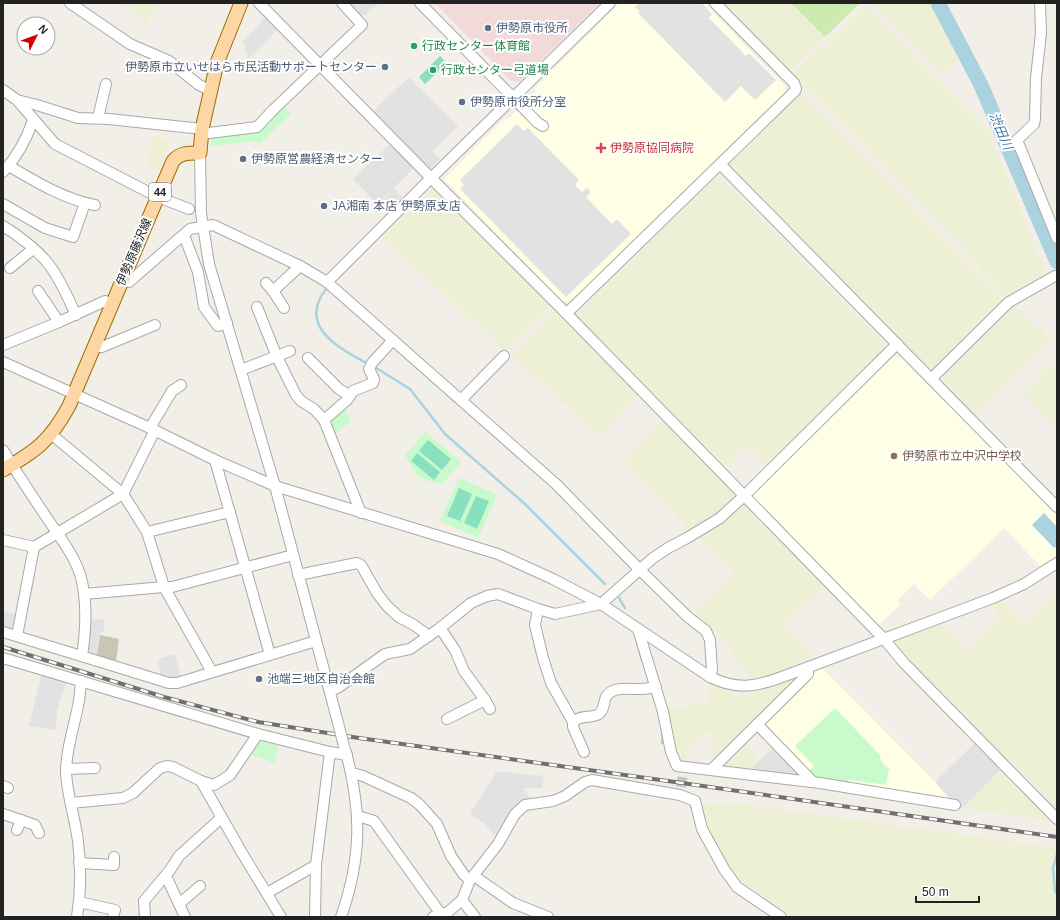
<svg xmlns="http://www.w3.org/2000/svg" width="1060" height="920" font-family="Arial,'Noto Sans JP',sans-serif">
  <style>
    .commercial { fill: #f2dad9 }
    .education { fill: #ffffe5 }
    .construction { fill: #c7c7b4 }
    .farmland { fill: #eef0d5 }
    .grass { fill: #cdebb0 }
    .park { fill: #c8facc }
    .pitch { fill: #88e0be }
    .parking { fill: #e2e2e2 }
    .water { fill: #aad3df }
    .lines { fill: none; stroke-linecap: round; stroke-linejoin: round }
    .stream { stroke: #aad3df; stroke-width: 2.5 }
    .river { stroke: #aad3df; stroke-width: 15 }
    .minor-tunnel { stroke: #c8c6c1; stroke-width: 10; stroke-dasharray: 10 5; stroke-linecap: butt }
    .minor-casing { stroke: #a9a9a9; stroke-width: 12 }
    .major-casing { stroke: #a06b00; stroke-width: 15 }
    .minor { stroke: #fff; stroke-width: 10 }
    .major { stroke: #fcd6a4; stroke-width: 13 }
    .rail-casing { stroke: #707070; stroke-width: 4 }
    .rail { stroke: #fff; stroke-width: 2.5; stroke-dasharray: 8; stroke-linecap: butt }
    .minor-bridge-casing { stroke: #a9a9a9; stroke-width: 12; stroke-linecap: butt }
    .minor-bridge { stroke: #fff; stroke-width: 10 }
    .service-dot { fill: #5c6f8a; stroke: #fff; stroke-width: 1.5 }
    .leisure-dot { fill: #2e9e5b; stroke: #fff; stroke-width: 1.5 }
    .health-dot { fill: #e0444e; stroke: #fff; stroke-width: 1.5 }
    .education-dot { fill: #8d6e63; stroke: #fff; stroke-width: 1.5 }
    .labels { text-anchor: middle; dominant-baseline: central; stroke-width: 4; stroke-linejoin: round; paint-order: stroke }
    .shield { fill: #fff; stroke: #646464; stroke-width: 1 }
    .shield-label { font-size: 11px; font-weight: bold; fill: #222 }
    .service-label { font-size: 12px; fill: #4e5e75; stroke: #fff; text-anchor: start }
    .leisure-label { font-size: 12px; fill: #27864d; stroke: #fff; text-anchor: start }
    .health-label { font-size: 12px; fill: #be3a42; stroke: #fff; text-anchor: start }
    .street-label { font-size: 12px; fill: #222; stroke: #fff }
    .education-label { font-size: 12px; fill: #785e54; stroke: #fff; text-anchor: start }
    .water-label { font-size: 13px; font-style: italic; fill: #4a7aab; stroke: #fff }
  </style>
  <rect width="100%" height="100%" fill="#f2efe9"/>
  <!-- commercial -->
  <path class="commercial" d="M435 3H600L520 81H511Z"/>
  <!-- education -->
  <g class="education">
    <path d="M620 3H704L785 86V93L570 303 562 301 444 179 505 118 507 120 536 91 534 89Z"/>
    <path d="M893 357 902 359 1057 515V555L1040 566 1004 528 930 600 914 584 897 601 900 605 878 626 753 499V494L828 418Z"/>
    <path d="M821 667 935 782 953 801 816 780 766 727V724Z"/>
  </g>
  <!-- construction -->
  <path class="construction" d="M100 635 119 639 116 661 97 655Z"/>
  <!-- farmland -->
  <g class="farmland">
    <path d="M124 3H152L157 6 146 24Z"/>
    <path d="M722 3H791L825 37 789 72Z"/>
    <path d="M872 3H930L958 59 942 75Z"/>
    <path d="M864 7H867L979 122 985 123 1047 274 1008 299 902 185 794 76 795 73Z"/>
    <path d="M800 92 901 194 1006 302 933 374 731 166V160Z"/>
    <path d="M154 135 162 137 168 142 161 170 147 165Z"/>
    <path d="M715 178 722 179 885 344V352L767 467 747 445 722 469 572 319Z"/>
    <path d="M434 187 551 306 505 351 382 237Z"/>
    <path d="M1012 302 1035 326 1041 328 1051 339 974 415 936 377Z"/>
    <path d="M555 310 639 395 599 436 510 355Z"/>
    <path d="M1057 358V429L1022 393Z"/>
    <path d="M665 419 735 491V496L715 514 692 529H689L624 461Z"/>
    <path d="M742 504H748L826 585 784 626 814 657 775 673 751 679 729 654 733 650 714 630 711 632 693 615 734 574 698 538 722 522Z"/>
    <path d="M1057 592V822L962 808 1003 767 890 643 940 622 967 651 1000 618 989 603 1000 599 1025 623Z"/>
    <path d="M793 680 797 683 713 764 712 729 685 752 686 764H683L677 758 666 710 686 706 709 704 708 683 736 696 761 691Z"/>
    <path d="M744 743 760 760 752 768 722 766Z"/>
    <path d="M728 802 1057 848V917H793L739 880 723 858 710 831 699 803 722 806Z"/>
  </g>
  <!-- grass -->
  <path class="grass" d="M791 3H860L825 37Z"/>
  <!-- park -->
  <g class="park">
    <path d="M284 106 291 114 259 144 256 141 211 146 212 136 258 130Z"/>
    <path d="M347 406 348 408 345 411 351 421 334 435 330 420Z"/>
    <path d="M425 432 460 461V464L442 484C415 478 418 478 405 455Z"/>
    <path d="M459 478 497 495 478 538 440 521Z"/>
    <path d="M835 708 880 755C880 761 883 765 889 768L886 785 849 780 844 784 816 780 808 772 814 766 795 746Z"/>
    <path d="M263 740 277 745 275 763 249 754Z"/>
  </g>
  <!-- pitch -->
  <g class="pitch">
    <path d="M440 56 447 63 425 84 419 77Z"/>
    <path d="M428 440 451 459 442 470 419 451Z"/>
    <path d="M417 453 440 472 434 480 411 461Z"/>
    <path d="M459 488 472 494 460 521 447 516Z"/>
    <path d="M476 496 489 501 477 529 464 523Z"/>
  </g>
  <!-- parking -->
  <g class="parking">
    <path d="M349 3H379L365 15H361Z"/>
    <path d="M639 3H702L712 14 709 18 746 56 749 53 776 80 755 100 741 86 725 102 638 13 640 12 635 7Z"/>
    <path d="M267 16 279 28 249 58 245 51V44L242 42Z"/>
    <path d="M409 77 458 126 432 151 440 159 428 171 372 112Z"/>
    <path d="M517 124 524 131 528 128 579 180 575 185 582 192 587 188 591 192 586 197 612 224 617 219 631 234 566 297 460 189 464 185 460 180Z"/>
    <path d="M391 143 414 168 377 204 353 179Z"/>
    <path d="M394 189 402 197 388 211 380 203Z"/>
    <path d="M3 611 17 615 13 630 3 627Z"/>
    <path d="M104 619V631L100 632 97 655 89 653 87 649 90 632V620Z"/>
    <path d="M175 654 181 676 172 678 160 675 158 659Z"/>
    <path d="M42 673 67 680 57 710 56 730 29 726Z"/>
    <path d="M978 740 1003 767 962 808H958L935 782Z"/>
    <path d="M775 746 801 775 799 777 752 768Z"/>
    <path d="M497 771 544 776 542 788H523L531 800 496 838 485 824 470 814Z"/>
  </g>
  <!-- water -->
  <path class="water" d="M1044 513 1057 527V546L1054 548 1032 525Z"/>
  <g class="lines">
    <!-- stream -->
    <g class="stream">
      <path d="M326 289C297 327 339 348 368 364"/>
      <path d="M373 366 410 389 445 434 525 504 605 584"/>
      <path d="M619 598 625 608"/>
      <path d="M636 639 642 660"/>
      <path d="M662 743 663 733"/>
      <path d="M1057 854 1053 868 1055 891 1057 894"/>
    </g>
    <!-- river -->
    <path class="river" d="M938 3 981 85 1057 262"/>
    <!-- minor-tunnel -->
    <path class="minor-tunnel" d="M681 787 683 774"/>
    <!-- minor casing -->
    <g class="minor-casing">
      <g id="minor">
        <path d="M70 3 130 44 169 61 199 85 210 90"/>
        <path d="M259 3 431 178 565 312 569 311 795 91 796 89 794 83 715 3"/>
        <path d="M420 3 538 123 543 126"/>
        <path d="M1040 3 1041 33 1036 78 1035 119 1034 124 1017 140 1057 238"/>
        <path d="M3 90 17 100 55 144 158 197 189 209"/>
        <path d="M17 100 37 105 78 118 109 119 202 129"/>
        <path d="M98 118 106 84"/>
        <path d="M201 134 257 127 273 110 362 25 342 3"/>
        <path d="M200 153 201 213 209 264 275 486 337 719"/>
        <path d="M721 165 1057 507"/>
        <path d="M9 166C36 182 64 199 95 205"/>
        <path d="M3 172C16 158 27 138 33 120"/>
        <path d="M3 204 45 228 73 237 85 203"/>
        <path d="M3 226C18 235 39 251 50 266 61 281 68 298 76 315"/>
        <path d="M185 234V238L198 272 204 307 218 326 227 323"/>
        <path d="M10 268 33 249"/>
        <path d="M123 279 129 282 190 229 213 225 300 266 327 282 556 484 639 569 688 617 706 631 710 640 712 670 710 677"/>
        <path d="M327 282 431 178 610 3"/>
        <path d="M266 283 273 291"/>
        <path d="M38 291 59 322"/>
        <path d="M257 307 277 357 296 395 301 401 314 409 324 420 361 513"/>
        <path d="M284 308 273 291 300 266"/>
        <path d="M565 312 884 639 904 663 1057 819"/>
        <path d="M3 345 59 322 105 301 113 303"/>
        <path d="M93 347H102L155 325"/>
        <path d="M308 358 339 389 350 396"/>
        <path d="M3 362 150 428 215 460 275 486 498 554 553 579 601 604 710 677C737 690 755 687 782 677L993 598 1024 584 1057 563"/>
        <path d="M241 370 290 351"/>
        <path d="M931 379 1009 302 1055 276"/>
        <path d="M461 400 504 356"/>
        <path d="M324 420 347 400 353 391 373 383 374 379 369 369 372 363 393 340"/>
        <path d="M150 428 172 391 181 385"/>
        <path d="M51 434 123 494 147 532 164 587 212 672"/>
        <path d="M3 450C18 475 35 500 51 524 62 540 74 556 80 574 88 601 86 629 82 656"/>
        <path d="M215 460 270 655"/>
        <path d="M147 532 230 512"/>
        <path d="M3 540 34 547 123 494 155 430"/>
        <path d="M298 575 357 563 361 565 377 593 387 606 399 617 414 625 429 636"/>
        <path d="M84 594 164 587H172L293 555"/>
        <path d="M538 609 535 625 543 658 551 683 573 722"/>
        <path d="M440 628 455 650 464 671 485 700 490 709"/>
        <path d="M638 629 663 712 671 752 677 766 820 783 955 805"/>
        <path d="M3 632 169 683H177L316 641"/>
        <path d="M17 636 34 547"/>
        <path d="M3 658 258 734 330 752 347 755"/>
        <path d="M330 691 339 687 385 654 410 649 440 628 471 603 487 596 498 594 538 609 555 614 601 604 653 558 668 548 687 538 720 518 744 496 897 344"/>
        <path d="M447 719 485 700"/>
        <path d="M757 724 813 782"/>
        <path d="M584 752 573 727V722C582 714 590 719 599 714 605 709 603 703 606 697 613 685 629 690 640 689 645 689 651 688 656 687"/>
        <path d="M66 769 95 768"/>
        <path d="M711 770 808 674V667"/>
        <path d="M352 773 363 776 411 798 420 805 437 824 451 856 464 875 470 880"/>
        <path d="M201 781 242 853 281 917"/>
        <path d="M3 786 8 788"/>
        <path d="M71 803 123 798 133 793 160 768 167 766 173 767 201 781 214 785 230 775 258 734"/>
        <path d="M3 814 35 825 39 833"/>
        <path d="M358 816 374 821 443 917"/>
        <path d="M17 830 21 820"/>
        <path d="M79 863 114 865V857"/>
        <path d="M166 876 185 917"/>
        <path d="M474 876 513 903 548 917"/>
        <path d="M267 893 316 865"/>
        <path d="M462 900 470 880 498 844 515 814 525 805 553 801 565 796 585 782 592 780 680 795 695 801 702 829 724 869 737 887 781 917"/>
        <path d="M79 902 115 910 113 917"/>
        <path d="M179 904 200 886"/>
        <path d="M77 917C81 892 81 866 78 841 75 818 67 795 66 772 66 749 74 727 78 706 80 698 80 689 81 681"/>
        <path d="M145 917 144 901 170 870 179 856 221 818"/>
        <path d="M315 917 316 865 330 752"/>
        <path d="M341 917C362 857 362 810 345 749"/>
        <path d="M433 917 448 912 462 900 475 917"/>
      </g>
    </g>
    <!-- major casing -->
    <g class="major-casing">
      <path id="major" d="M3 470C36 451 50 441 69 406L173 161C181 152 189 153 200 153L202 129 217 63 241 3"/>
    </g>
    <!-- minor -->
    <use href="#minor" class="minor"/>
    <!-- major -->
    <use href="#major" class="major"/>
    <!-- rail casing -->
    <g class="rail-casing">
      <path id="rail" d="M3 647 164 697 258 722 359 738 675 782 1057 837"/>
    </g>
    <!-- rail -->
    <use href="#rail" class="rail"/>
    <!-- minor-bridge casing -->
    <g class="minor-bridge-casing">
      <path id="minor-bridge" d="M337 719 344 746"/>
    </g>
    <!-- minor-bridge -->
    <use href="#minor-bridge" class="minor-bridge"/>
  </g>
  <!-- markers -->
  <g class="service-dot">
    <circle cx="488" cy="28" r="4"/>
    <circle cx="385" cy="67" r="4"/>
    <circle cx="462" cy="102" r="4"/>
    <circle cx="243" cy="159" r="4"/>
    <circle cx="324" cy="206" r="4"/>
    <circle cx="259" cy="679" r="4"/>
  </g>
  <g class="leisure-dot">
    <circle cx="414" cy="46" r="4"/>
    <circle cx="433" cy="70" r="4"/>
  </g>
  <path class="health-dot" d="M599 142h4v4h4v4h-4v4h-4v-4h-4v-4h4z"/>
  <circle class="education-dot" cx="894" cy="456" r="4"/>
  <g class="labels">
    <!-- shield labels -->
    <rect class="shield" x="149" y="183" width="22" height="18" rx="3"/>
    <g class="shield-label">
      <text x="160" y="192">44</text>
    </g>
    <!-- service labels -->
    <g class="service-label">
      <text x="496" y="28">伊勢原市役所</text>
      <text x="377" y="67" text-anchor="end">伊勢原市立いせはら市民活動サポートセンター</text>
      <text x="470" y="102">伊勢原市役所分室</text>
      <text x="251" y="159">伊勢原営農経済センター</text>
      <text x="332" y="206">JA湘南 本店 伊勢原支店</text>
      <text x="267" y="679">池端三地区自治会館</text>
    </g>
    <!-- leisure labels -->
    <g class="leisure-label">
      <text x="422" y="46">行政センター体育館</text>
      <text x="441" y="70">行政センター弓道場</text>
    </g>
    <!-- health labels -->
    <g class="health-label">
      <text x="610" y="148">伊勢原協同病院</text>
    </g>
    <!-- street labels -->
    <g class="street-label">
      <text transform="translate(134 252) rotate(-67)">伊勢原藤沢線</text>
    </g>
    <!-- education labels -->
    <g class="education-label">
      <text x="902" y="456">伊勢原市立中沢中学校</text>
    </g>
    <!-- water labels -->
    <g class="water-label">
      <text transform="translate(1001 131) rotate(67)">渋田川</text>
    </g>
  </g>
  <!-- border -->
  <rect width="1060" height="920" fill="none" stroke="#222222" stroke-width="8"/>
  <!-- north arrow -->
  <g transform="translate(36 36) rotate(48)"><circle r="19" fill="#ffffff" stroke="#a7a7a7"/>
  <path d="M0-3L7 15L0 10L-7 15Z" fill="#d40000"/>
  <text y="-6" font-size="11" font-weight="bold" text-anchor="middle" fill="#222222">N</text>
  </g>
  <!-- scale -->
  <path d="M916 896v6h63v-6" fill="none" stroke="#222222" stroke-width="2"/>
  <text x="922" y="896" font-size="12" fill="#222222" stroke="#ffffff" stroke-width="3" paint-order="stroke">50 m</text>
</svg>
